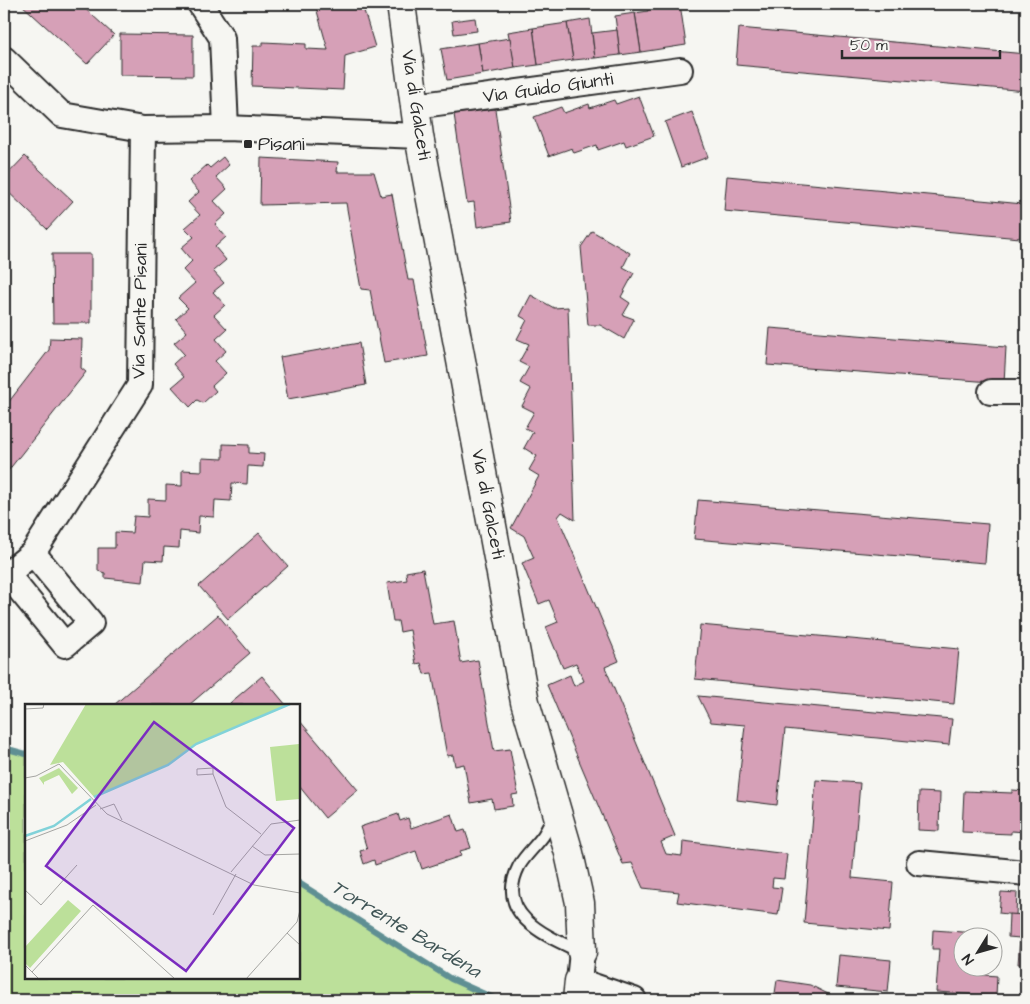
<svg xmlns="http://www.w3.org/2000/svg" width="1030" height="1004" font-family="'Architects Daughter',sans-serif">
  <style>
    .green { fill: #bce09a; stroke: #748662 }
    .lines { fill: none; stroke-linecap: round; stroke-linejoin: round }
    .stream { stroke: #5f8f93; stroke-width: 6 }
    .building { fill: #d6a0b7; stroke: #2b2b2b }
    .service-casing { stroke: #2b2b2b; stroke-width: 15 }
    .minor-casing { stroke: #2b2b2b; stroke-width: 28 }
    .tertiary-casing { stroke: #2b2b2b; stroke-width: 31 }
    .service { stroke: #f6f6f2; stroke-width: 11 }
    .minor { stroke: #f6f6f2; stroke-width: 24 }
    .tertiary { stroke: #f6f6f2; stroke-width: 28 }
    .poi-dot { fill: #2b2b2b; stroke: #f6f6f2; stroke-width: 2 }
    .labels { text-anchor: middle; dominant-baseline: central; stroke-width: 4; stroke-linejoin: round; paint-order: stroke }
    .street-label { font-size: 19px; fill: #2b2b2b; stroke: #f6f6f2 }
    .poi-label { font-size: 19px; fill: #2b2b2b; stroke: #f6f6f2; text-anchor: start }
    .water-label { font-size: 20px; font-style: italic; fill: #405556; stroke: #f6f6f2 }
    .inset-river { fill: none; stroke: #81d2d9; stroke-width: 2.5 }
    .inset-road { fill: none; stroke: #a5a5a2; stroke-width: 1 }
    .view { fill: #7b2cbf; fill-opacity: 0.15; stroke: #7b2cbf; stroke-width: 2.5 }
    .inset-edge { fill: none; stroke: #2b2b2b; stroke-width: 2.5 }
  </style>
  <rect width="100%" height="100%" fill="#f6f6f2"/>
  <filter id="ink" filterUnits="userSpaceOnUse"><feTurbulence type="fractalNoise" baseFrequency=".02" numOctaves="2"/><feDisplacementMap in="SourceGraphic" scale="10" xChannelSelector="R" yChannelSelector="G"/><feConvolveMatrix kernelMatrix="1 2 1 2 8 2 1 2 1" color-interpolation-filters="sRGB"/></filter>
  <g filter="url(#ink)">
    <!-- green -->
    <path class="green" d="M4 748 26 754V978H299V883L451 979 498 1000H4Z"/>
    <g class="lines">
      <!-- stream -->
      <g class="stream">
        <path d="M4 748 26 754"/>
        <path d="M299 883 451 979 498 1000"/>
      </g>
    </g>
    <!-- building -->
    <g class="building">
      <path d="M21 4H80L114 35 87 64Z"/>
      <path d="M315 4H362L375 47 345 56 343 90 252 86 253 46H263V42L306 44V49L328 50Z"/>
      <path d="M647 4H680L686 45 641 52 635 13 648 11Z"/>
      <path d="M635 13 641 52 620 55 615 16Z"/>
      <path d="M475 18 477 31 454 34 452 21Z"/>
      <path d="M590 19 595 58 573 60 567 23Z"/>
      <path d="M567 23 573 60 538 65 533 28Z"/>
      <path d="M533 28 538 65 515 68 508 32Z"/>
      <path d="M739 28 1026 54V91L736 65Z"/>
      <path d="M617 30 620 55 595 58 592 33Z"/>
      <path d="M120 34 193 35V76L120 75Z"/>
      <path d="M510 38 515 68 483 74 478 43Z"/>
      <path d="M478 43 483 74 447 80 441 49Z"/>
      <path d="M639 96 654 136 626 146 624 141 598 150 597 145 574 153 572 148 549 156 534 117 561 107 564 113 589 104 590 108 614 100 616 104Z"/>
      <path d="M495 109 511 222 477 227 474 202 467 203 454 114Z"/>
      <path d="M692 112 708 157 681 167 665 122Z"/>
      <path d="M25 156 73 201 47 229 4 188V178Z"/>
      <path d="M223 157 229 165 216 177 227 189 214 201 226 214 215 224 226 237 215 247 226 260 213 271 224 283 213 292 225 305 214 315 227 329 216 339 226 351 215 361 226 373 212 386 216 391 203 403 197 400 190 407 172 387 184 377 173 364 184 354 174 343 187 332 176 319 188 308 178 298 195 283 183 270 192 261 181 248 194 237 185 228 200 215 188 202 199 192 189 181 207 165 210 168Z"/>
      <path d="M261 158 338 162 337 172H374L381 196 392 194 408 280H414L428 356 384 363 370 290 361 289 346 203 260 205Z"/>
      <path d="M727 176 1023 204 1020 238 724 211Z"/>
      <path d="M592 231 630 253 623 267 634 273 621 297 630 303 623 315 634 319 624 339 600 325H588L581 247Z"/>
      <path d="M52 254H91V323H53Z"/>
      <path d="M531 295 554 308 568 307 575 520 562 512 558 517 619 661 605 667 675 836 661 842 666 854 682 856 683 841 787 854 784 879 773 878 772 887 782 888 778 915 677 902 679 892 643 888 632 863 623 864 547 685 570 675 574 686 584 681 576 663 563 668 546 627 558 622 549 600 539 604 522 563 534 558 524 536 511 528 539 476 529 470 537 456 524 448 533 432 525 428 534 412 522 406 531 389 520 383 529 367 519 362 529 344 517 339 527 320 520 316Z"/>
      <path d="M770 328 1006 347 1004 383 767 365Z"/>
      <path d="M50 338 82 339 81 368 86 372 4 476V408L49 350Z"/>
      <path d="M359 343 366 385 288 399 280 357Z"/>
      <path d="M223 444 249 445V453L264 454 263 467 248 466 247 484 232 483 231 501 215 500 214 517 199 516 198 533 180 531 179 548 164 547 163 561 145 560 143 582 105 578V573L98 571V548H115V532L132 533 134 516 148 517V499L166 500V485L182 486V470L202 471V458L223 459Z"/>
      <path d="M698 500 988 524 985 563 694 539Z"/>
      <path d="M259 533 288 566 228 619 199 586Z"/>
      <path d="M423 569 433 624 454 621 461 663 478 660 494 751 510 749 518 794 512 795 513 806 494 809 492 799 471 803 464 764 455 766 453 755 447 756 432 673 424 674 421 663 416 664 410 630 400 632 398 621H393L387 583 407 580 406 572Z"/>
      <path d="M218 615 250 653 189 705H114Z"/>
      <path d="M700 625 959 649 954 704 695 679Z"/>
      <path d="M262 676 286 705H231L230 703Z"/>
      <path d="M698 696 952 719 949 745 785 729 777 805 737 800 745 725 711 722Z"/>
      <path d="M299 720 358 790 325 818 299 786Z"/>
      <path d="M816 780 860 783 852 878 893 882 889 931 804 923Z"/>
      <path d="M1012 790 1026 791V832L1011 831V834L962 832 964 791 1012 793Z"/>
      <path d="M919 792 940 793 939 831 918 830Z"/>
      <path d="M398 814 400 821 408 818 411 828 452 814 458 832 465 830 471 848 460 851 461 856 422 869 416 851 375 865 374 860 364 864 360 851 367 849 360 827Z"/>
      <path d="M1001 892 1017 893 1016 915 999 913Z"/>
      <path d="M1009 914 1026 915V964H1018L1020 938 1008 937Z"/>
      <path d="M933 930 977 933V936H962V966H975L974 974 997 976 996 996 936 992 939 949H932Z"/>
      <path d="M839 955 891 960 888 992 836 987Z"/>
      <path d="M777 980 810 985 840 1000H774Z"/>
    </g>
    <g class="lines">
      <!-- service casing -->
      <g class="service-casing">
        <path id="service" d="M554 816C550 823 547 830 543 836 535 847 526 854 519 866 494 915 546 936 581 952"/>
      </g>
      <!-- minor casing -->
      <g class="minor-casing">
        <g id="minor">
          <path d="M200 4 222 38 226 128"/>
          <path d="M4 59 62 115 143 129 226 128 419 136"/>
          <path d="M415 106 680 70"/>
          <path d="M991 392H1026"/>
          <path d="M33 553 7 574 65 645 91 623 33 553 140 385 143 129"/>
          <path d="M919 863 1026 873"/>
          <path d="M582 952 579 981 634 1000"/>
        </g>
      </g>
      <!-- tertiary casing -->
      <g class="tertiary-casing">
        <g id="tertiary">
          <path d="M401 4 419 136 525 702 569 853 580 903 582 952"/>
          <path d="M577 1000 579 981"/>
        </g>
      </g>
      <!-- service -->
      <use href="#service" class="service"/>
      <!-- minor -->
      <use href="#minor" class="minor"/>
      <!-- tertiary -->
      <use href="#tertiary" class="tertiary"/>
    </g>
  </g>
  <!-- markers -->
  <rect class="poi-dot" x="243" y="139" width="10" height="10" rx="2.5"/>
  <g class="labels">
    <!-- street labels -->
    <g class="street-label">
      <text transform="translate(548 88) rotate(-8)">Via Guido Giunti</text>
      <text transform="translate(416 105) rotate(81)">Via di Galceti</text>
      <text transform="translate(140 311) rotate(-89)">Via Sante Pisani</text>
      <text transform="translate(488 504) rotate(79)">Via di Galceti</text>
    </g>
    <!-- poi labels -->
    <g class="poi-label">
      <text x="258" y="144">Pisani</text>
    </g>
    <!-- water labels -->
    <g class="water-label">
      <text transform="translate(406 929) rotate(31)">Torrente Bardena</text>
    </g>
  </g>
  <!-- overview -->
  <g transform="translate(25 704)">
    <rect width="275" height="275" fill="#f6f6f2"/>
    <path d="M61 0H265L171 40 143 61 69 93 38 58 25 61ZM274 40 275 95 251 97 245 43ZM34 64 53 84 47 90 34 71 19 78V81L14 74ZM43 196 56 207 5 264 0 259V243Z" fill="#bce09a"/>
    <path class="inset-river" d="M69 93 143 61 171 40 265 0M0 132 29 122 66 95"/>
    <path class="inset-road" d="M0 5 18 4 19 0M188 70V64L172 65V71L188 70 201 103 236 130M0 74 11 72 34 60 82 110 229 181 275 189M75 105 89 100 97 116M0 137 42 121 71 101M227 142 240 151 275 150M206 168 246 120 275 116M0 186 16 201 52 161M188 211 211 170M262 229 275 241M0 261 14 275M7 268 68 201 150 275M221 275 272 218 275 206"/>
    <path class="view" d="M129 18 269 124 161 267 21 162Z"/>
    <rect width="275" height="275" class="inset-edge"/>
  </g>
  <!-- margin -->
  <rect width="1030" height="1004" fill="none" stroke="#f6f6f2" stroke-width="20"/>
  <rect x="10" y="10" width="1010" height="984" fill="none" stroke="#2b2b2b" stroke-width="2" filter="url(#ink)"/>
  <!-- north arrow -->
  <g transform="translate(978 952) rotate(233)"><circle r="24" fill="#f6f6f2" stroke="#a5a5a2"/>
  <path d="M0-4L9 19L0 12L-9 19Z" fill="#2b2b2b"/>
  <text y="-8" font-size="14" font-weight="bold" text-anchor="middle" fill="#2b2b2b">N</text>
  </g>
  <!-- scale -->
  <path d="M842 50v8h158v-8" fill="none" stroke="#2b2b2b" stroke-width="2.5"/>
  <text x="850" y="50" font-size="15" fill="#2b2b2b" stroke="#f6f6f2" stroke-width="4" paint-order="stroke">50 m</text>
</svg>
